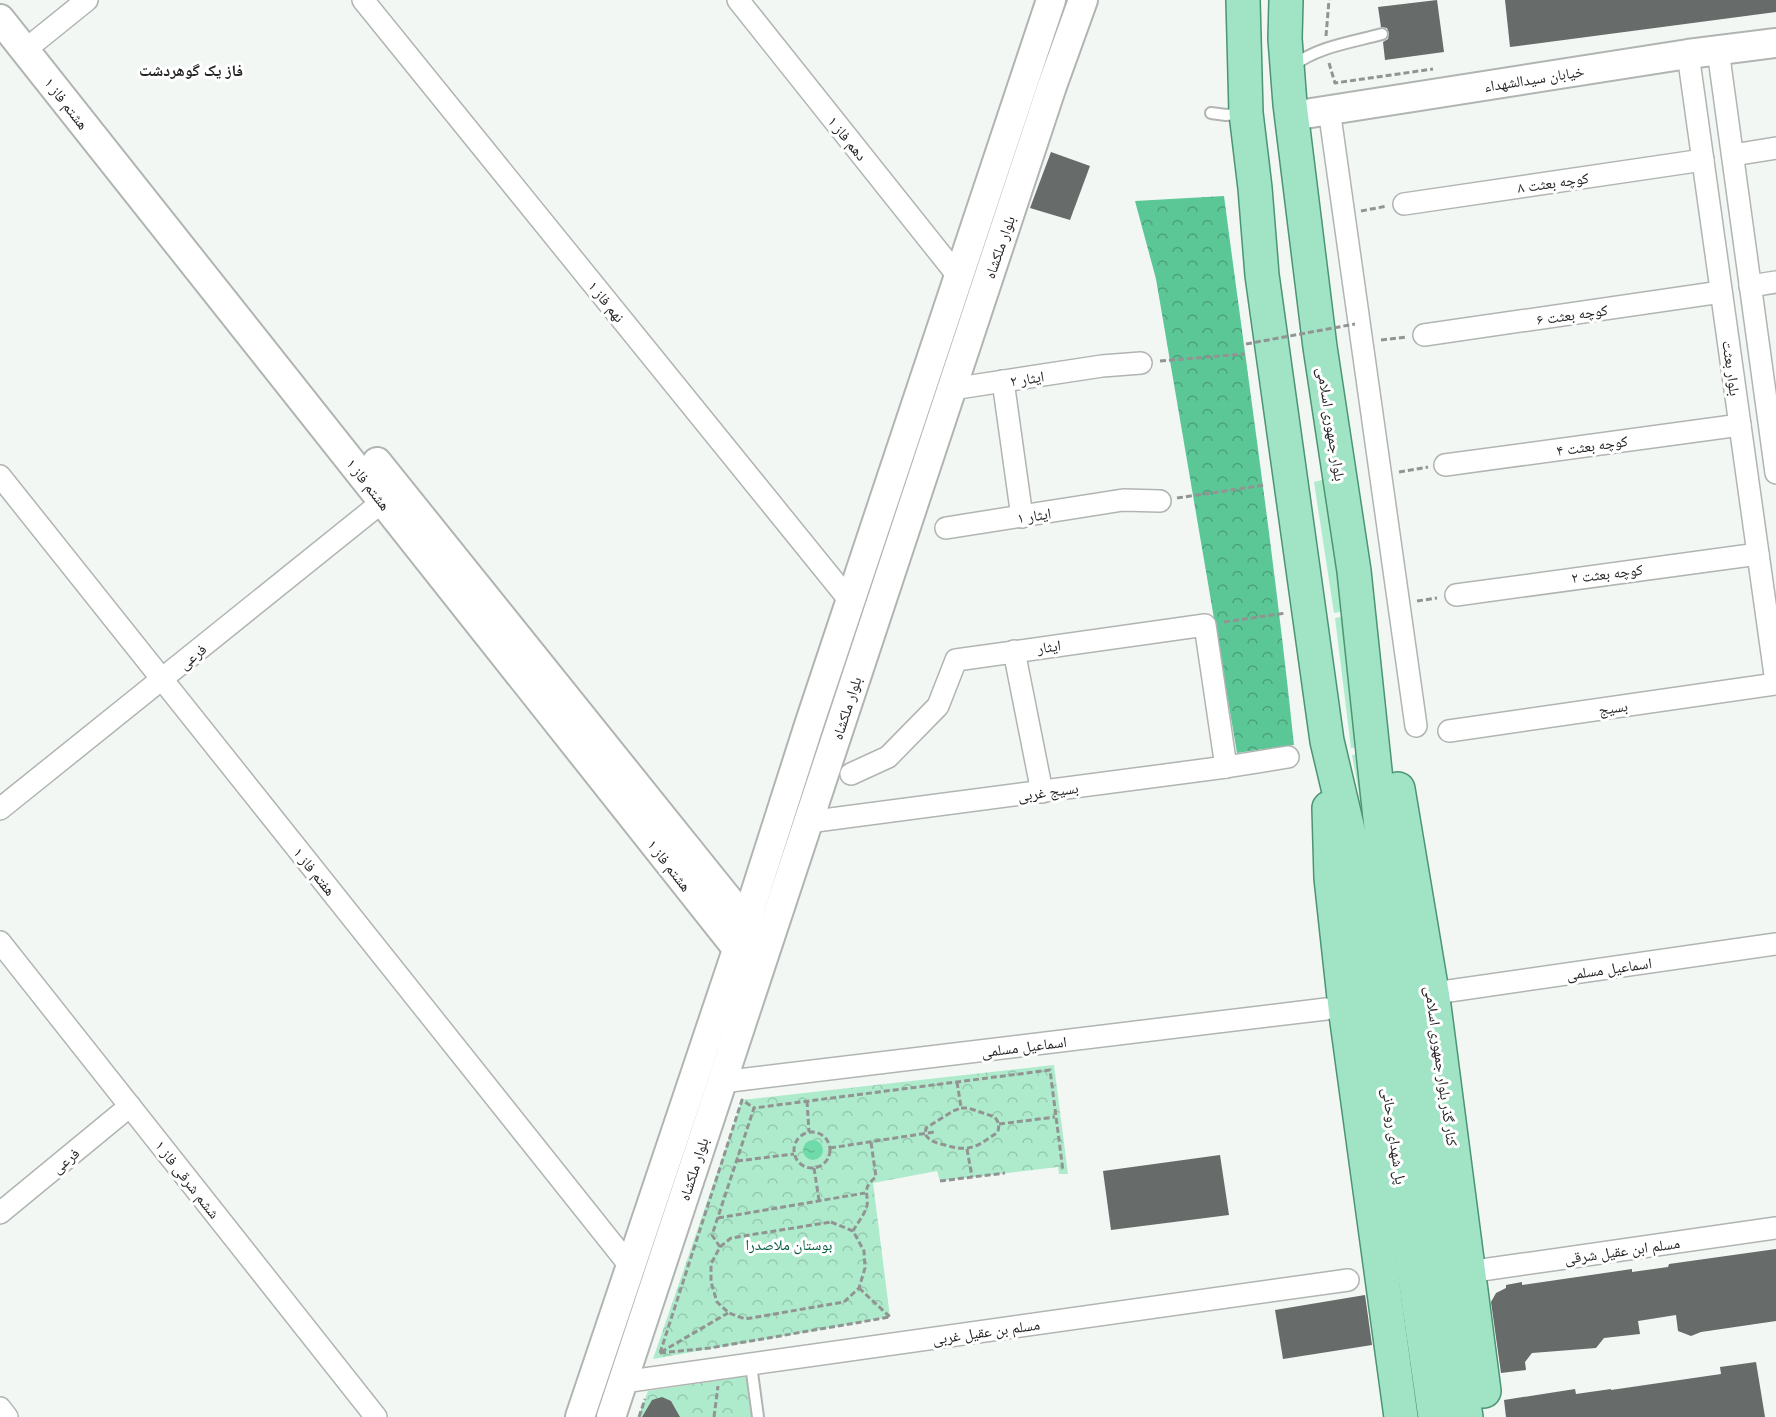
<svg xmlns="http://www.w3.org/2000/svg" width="1776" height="1417" font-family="'Golos Text','Noto Naskh Arabic',sans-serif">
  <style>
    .grass { fill: #aeebcc }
    .forest { fill: url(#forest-crowns) }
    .park { fill: url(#park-crowns) }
    .water { fill: url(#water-ripples) }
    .building { fill: #676b69 }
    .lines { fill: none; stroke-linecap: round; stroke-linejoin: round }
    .lane-casing { stroke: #b1b5b2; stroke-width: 14 }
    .street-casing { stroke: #b1b5b2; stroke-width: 24 }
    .secondary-casing { stroke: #b1b5b2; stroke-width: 32 }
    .primary-casing { stroke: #4b9474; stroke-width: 36 }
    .path { stroke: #919492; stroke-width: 3; stroke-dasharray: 6 3; stroke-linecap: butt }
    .lane { stroke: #fff; stroke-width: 10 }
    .street { stroke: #fff; stroke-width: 21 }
    .secondary { stroke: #fff; stroke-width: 28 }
    .primary { stroke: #a0e3c5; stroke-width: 33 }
    .path-bridge { stroke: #919492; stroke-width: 3; stroke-dasharray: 6 3; stroke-linecap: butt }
    .labels { text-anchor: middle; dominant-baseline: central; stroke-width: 6; stroke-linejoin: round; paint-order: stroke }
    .street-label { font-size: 15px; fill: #232423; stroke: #fff }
    .park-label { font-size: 15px; fill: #005b3c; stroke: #fff }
    .neighbourhood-label { font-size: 16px; font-weight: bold; fill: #232423; stroke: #fff }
  </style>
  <defs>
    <pattern id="forest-crowns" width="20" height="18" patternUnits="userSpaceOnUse" patternTransform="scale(1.5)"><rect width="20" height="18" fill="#5bc797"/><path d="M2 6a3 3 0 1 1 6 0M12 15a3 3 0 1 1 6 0" fill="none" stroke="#4ba17b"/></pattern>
    <pattern id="park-crowns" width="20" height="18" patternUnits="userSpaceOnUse" patternTransform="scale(1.5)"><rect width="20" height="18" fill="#aeebcc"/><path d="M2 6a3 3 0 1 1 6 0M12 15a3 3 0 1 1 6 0" fill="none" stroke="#95c9af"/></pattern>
    <pattern id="water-ripples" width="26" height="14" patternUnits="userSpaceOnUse" patternTransform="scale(1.5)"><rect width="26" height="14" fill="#70dbaa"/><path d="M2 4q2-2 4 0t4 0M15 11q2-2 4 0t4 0" fill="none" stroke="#61bc92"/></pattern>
  </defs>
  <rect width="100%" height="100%" fill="#f2f7f4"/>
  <!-- grass -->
  <g class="grass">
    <path d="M1326 479 1345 611 1334 613 1314 482Z"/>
    <path d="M1346 616 1362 747 1351 748 1335 618Z"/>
    <path d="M1363 753 1370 853 1352 755Z"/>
  </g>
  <!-- forest -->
  <path class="forest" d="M1224 196C1248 379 1275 562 1294 745L1237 753 1156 279 1135 201Z"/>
  <!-- park -->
  <g class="park">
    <path d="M1054 1065 1068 1174H1059L1058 1167 940 1181 937 1171 873 1183 890 1317 653 1359 742 1100Z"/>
    <path d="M748 1376 754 1417H638L648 1391Z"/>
  </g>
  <!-- water -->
  <circle class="water" cx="813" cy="1150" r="10"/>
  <!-- building -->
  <g class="building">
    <path d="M1437 0 1444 52 1385 60 1383 42 1388 39 1389 33 1387 28 1381 27 1378 7Z"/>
    <path d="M1505 0H1776V12L1510 47Z"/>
    <path d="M1051 152 1090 166 1070 220 1030 208Z"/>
    <path d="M1220 1155 1229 1215 1111 1230 1103 1171Z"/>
    <path d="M1776 1249V1321L1701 1332 1691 1336 1678 1331 1676 1315 1638 1321 1640 1334 1604 1338 1596 1348 1532 1353 1525 1362 1526 1370 1501 1373 1491 1302 1496 1293 1506 1288V1285L1522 1282V1285L1632 1269V1272L1668 1267 1669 1264Z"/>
    <path d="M1365 1295 1372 1345 1283 1359 1275 1310Z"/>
    <path d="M1756 1362 1765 1417H1506L1504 1400 1575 1389 1576 1394 1611 1389V1390L1721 1374 1720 1367Z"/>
    <path d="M662 1397 671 1401 680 1417H642L652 1400Z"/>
  </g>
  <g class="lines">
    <!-- lane casing -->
    <g class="lane-casing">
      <g id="lane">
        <path d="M1293 66C1316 47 1353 42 1382 34"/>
        <path d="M1211 113 1226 115 1243 113"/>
        <path d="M751 1365 758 1417"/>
      </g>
    </g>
    <!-- street casing -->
    <g class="street-casing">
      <g id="street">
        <path d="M363 0 850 601"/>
        <path d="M738 0 958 276"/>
        <path d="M25 50 87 0"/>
        <path d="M1718 50 1776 473"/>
        <path d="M1688 54 1776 682"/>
        <path d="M1329 109 1416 726"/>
        <path d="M1733 155 1776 148"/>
        <path d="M1404 204 1703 160"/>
        <path d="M1750 286 1776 282"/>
        <path d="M1424 335 1721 292"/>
        <path d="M1003 381 1022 517"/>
        <path d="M952 389 1102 366 1141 363"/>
        <path d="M1445 465 1740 425"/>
        <path d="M0 476 630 1266"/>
        <path d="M946 528 1123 500 1160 501"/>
        <path d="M1456 595 1758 554"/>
        <path d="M1014 651 1042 792"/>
        <path d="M1449 731 1776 684"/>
        <path d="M851 774 888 757 938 706 956 660 1205 625 1226 767"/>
        <path d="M0 809 392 494"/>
        <path d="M808 822 1226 767 1288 757"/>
        <path d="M0 942 376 1417"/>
        <path d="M1442 992 1776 944"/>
        <path d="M722 1082 1326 1009"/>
        <path d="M0 1213 130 1106"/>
        <path d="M1468 1272 1776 1228"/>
        <path d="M623 1382 1348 1280"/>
        <path d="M0 1408 7 1417"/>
      </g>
    </g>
    <!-- secondary casing -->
    <g class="secondary-casing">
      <g id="secondary">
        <path d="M0 19 747 961"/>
        <path d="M1292 116 1688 54 1776 43"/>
        <path d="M377 462 756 934"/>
        <path d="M580 1417 737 950 809 725 1051 0"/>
        <path d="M611 1417 1052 86 1083 0"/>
      </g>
    </g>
    <!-- primary casing -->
    <g class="primary-casing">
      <g id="primary">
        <path d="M1243 0 1246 113 1255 188 1262 275 1327 741 1354 855 1435 1417"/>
        <path d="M1286 0 1285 39 1290 104 1320 347 1354 571 1384 856 1431 1198 1466 1417"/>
        <path d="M1398 789 1433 998 1484 1391"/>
        <path d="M1329 808 1331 878 1345 1007 1401 1417"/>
      </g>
    </g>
    <!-- path -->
    <g class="path">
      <path d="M1326 36 1329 0"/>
      <path d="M1329 63 1335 83 1433 69"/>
      <path d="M1361 211 1387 206"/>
      <path d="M1381 340 1407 337"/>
      <path d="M1160 361 1245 354"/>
      <path d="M1399 472 1428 467"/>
      <path d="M1177 498 1265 485"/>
      <path d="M1417 601 1437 598"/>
      <path d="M1224 622 1286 613"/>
      <path d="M957 1082 961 1107"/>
      <path d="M807 1101 809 1132"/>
      <path d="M961 1108H968L995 1117 999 1124 998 1132C978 1146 970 1153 945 1145 937 1143 930 1142 925 1134L926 1128 953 1111Z"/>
      <path d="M999 1124 1055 1117"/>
      <circle cx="812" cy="1150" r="18"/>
      <path d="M830 1148 934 1132"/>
      <path d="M967 1149 972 1177"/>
      <path d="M737 1161 794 1154"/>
      <path d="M814 1168 819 1200"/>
      <path d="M940 1181 1005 1173"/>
      <path d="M718 1218 865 1193"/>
      <path d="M831 1222 853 1231 864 1251 865 1268 859 1288 844 1302 745 1319 729 1313 717 1302 711 1282V1264L720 1247 731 1238Z"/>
      <path d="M853 1231C857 1224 863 1216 866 1209 871 1195 859 1190 876 1177L871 1142"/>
      <path d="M720 1247 712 1235 754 1108 1050 1070 1063 1171"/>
      <path d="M859 1288 890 1317"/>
      <path d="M661 1352 728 1313"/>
      <path d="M660 1353 742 1100 754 1108"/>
      <path d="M660 1353 710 1348 890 1317"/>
      <path d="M639 1417 645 1399"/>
      <path d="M714 1417 718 1386"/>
    </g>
    <!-- lane -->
    <use href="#lane" class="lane"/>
    <!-- street -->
    <use href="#street" class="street"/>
    <!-- secondary -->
    <use href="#secondary" class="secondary"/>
    <!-- primary -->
    <use href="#primary" class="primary"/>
    <!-- path-bridge -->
    <path class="path-bridge" d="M1246 344 1355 324"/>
  </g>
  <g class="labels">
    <!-- street labels -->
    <g class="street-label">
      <text transform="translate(1534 78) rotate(-9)">خیابان سیدالشهداء</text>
      <text transform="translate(67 103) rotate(52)">هشتم فاز ۱</text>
      <text transform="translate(848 138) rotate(51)">دهم فاز ۱</text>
      <text transform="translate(1553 182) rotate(-8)">کوچه بعثت ۸</text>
      <text transform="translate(999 247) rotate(-71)">بلوار ملکشاه</text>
      <text transform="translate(607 301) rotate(51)">نهم فاز ۱</text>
      <text transform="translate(1572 314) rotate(-8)">کوچه بعثت ۶</text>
      <text transform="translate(1732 368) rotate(82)">بلوار بعثت</text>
      <text transform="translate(1027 378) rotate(-9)">ایثار ۲</text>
      <text transform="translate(1332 424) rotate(81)">بلوار جمهوری اسلامی</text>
      <text transform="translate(1592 445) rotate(-8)">کوچه بعثت ۴</text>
      <text transform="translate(369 484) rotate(52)">هشتم فاز ۱</text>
      <text transform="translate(1034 515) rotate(-9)">ایثار ۱</text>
      <text transform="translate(1607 573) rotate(-7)">کوچه بعثت ۲</text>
      <text transform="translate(1049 646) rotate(-8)">ایثار</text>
      <text transform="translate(192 656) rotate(-39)">فرعی</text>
      <text transform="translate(1613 707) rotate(-8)">بسیج</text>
      <text transform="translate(846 708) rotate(-72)">بلوار ملکشاه</text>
      <text transform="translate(1048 791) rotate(-8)">بسیج غربی</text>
      <text transform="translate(670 865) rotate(52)">هشتم فاز ۱</text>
      <text transform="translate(315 871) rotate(51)">هفتم فاز ۱</text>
      <text transform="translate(1609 968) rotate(-8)">اسماعیل مسلمی</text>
      <text transform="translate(1024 1046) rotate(-7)">اسماعیل مسلمی</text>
      <text transform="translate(1442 1066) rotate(82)">کنار گذر بلوار جمهوری اسلامی</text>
      <text transform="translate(1395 1136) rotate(82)">پل شهدای روحانی</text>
      <text transform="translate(65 1160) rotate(-39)">فرعی</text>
      <text transform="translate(693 1169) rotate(-72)">بلوار ملکشاه</text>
      <text transform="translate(188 1179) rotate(52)">ششم شرقی فاز ۱</text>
      <text transform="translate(1622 1250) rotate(-8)">مسلم ابن عقیل شرقی</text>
      <text transform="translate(986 1331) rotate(-8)">مسلم بن عقیل غربی</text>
    </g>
    <!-- park labels -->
    <g class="park-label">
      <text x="789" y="1244">بوستان ملاصدرا</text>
    </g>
    <!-- neighbourhood labels -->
    <g class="neighbourhood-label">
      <text x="191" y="70">فاز یک گوهردشت</text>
    </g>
  </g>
</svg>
